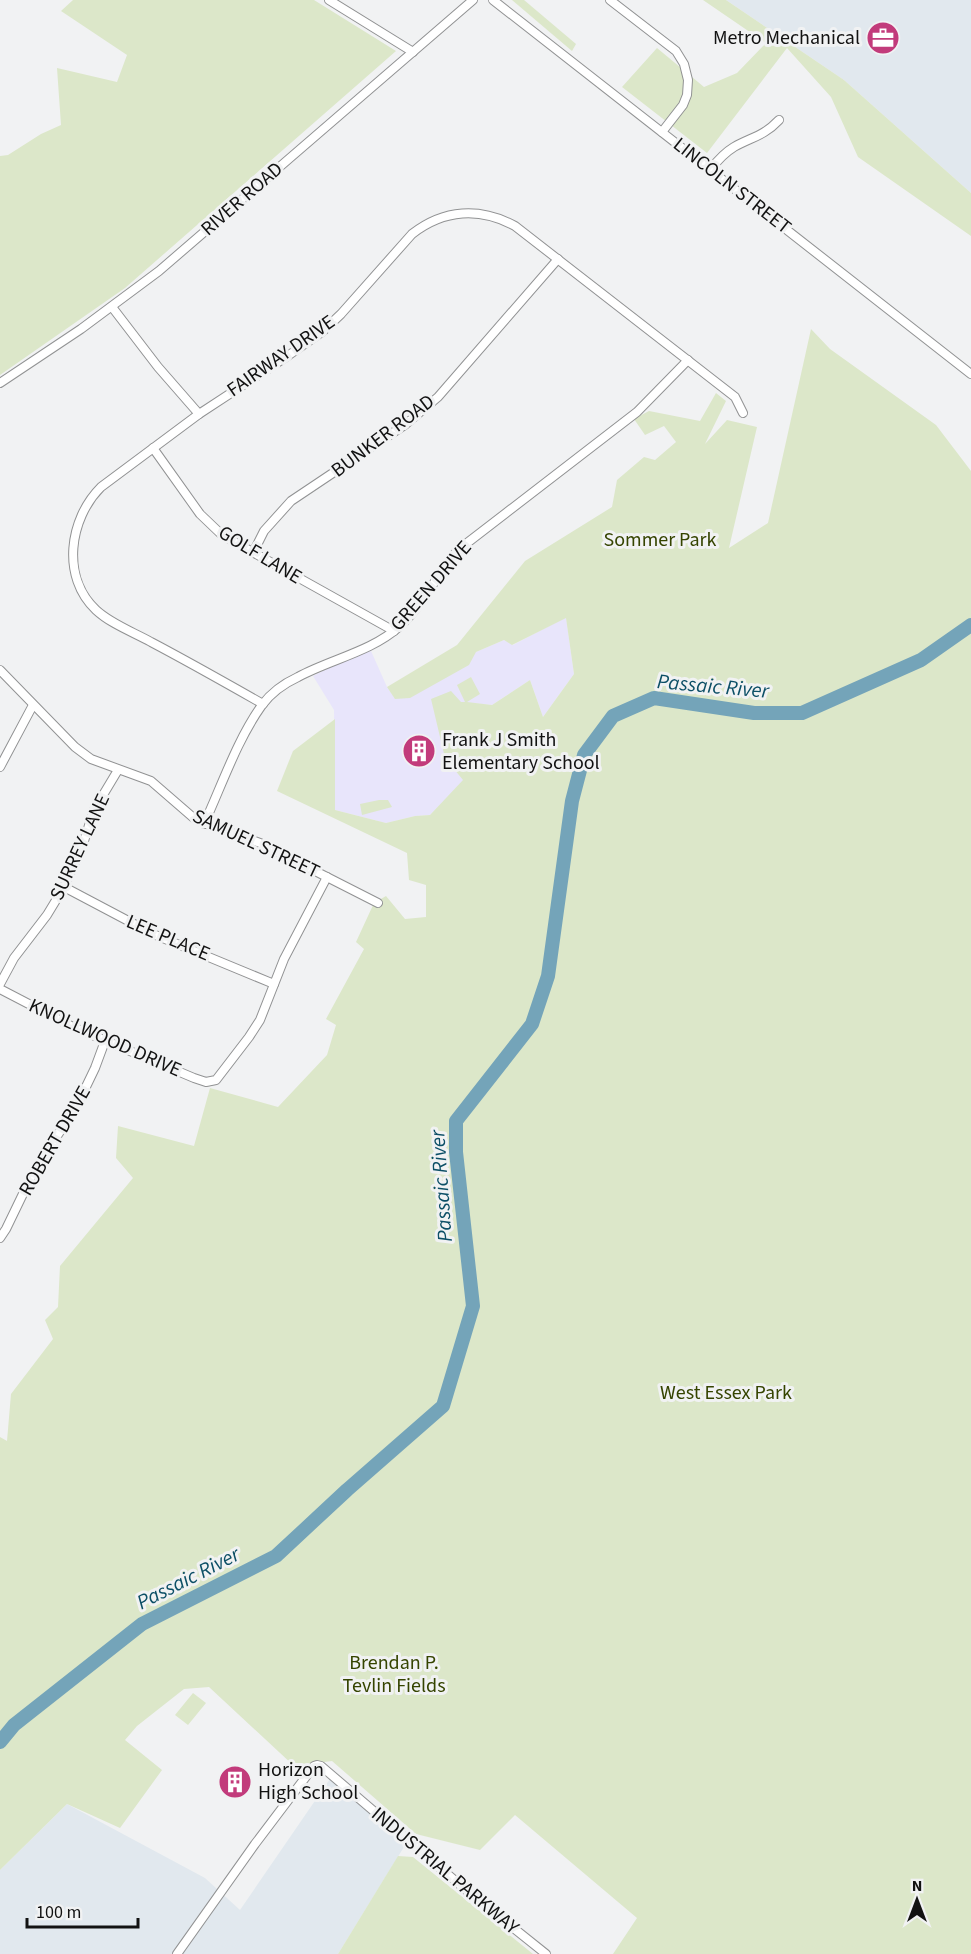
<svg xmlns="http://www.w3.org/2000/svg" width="971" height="1954" font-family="'Source Sans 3',sans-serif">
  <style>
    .built { fill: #e1e8ee }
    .education { fill: #e8e5fb }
    .green { fill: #dce7c9 }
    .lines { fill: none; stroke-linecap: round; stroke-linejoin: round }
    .river { stroke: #74a4b9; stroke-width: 14 }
    .minor-casing { stroke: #919293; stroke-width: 10 }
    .minor { stroke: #fff; stroke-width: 8 }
    .labels { text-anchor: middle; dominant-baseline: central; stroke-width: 6; stroke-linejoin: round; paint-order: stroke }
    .poi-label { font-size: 20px; fill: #121212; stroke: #f1f2f3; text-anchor: start }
    .street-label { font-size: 20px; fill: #121212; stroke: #f1f2f3 }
    .park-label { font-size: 20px; fill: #354400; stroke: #f1f2f3 }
    .water-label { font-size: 21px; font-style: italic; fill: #0c4f66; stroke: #f1f2f3 }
  </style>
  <rect width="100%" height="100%" fill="#f1f2f3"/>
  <!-- built -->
  <g class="built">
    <path d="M726 0H971V193L844 80Z"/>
    <path d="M332 1776 407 1842 338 1954H0V1870L67 1804 205 1878 240 1910Z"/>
  </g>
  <!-- education -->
  <path class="education" d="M566 617 574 674 543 717 530 680 492 705 461 702 445 758 464 780 430 815 415 816 386 823 335 810 334 710 313 676 343 661 371 651 387 687 395 698 476 652 504 640 513 645Z"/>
  <!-- green -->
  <g class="green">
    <path d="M73 0H314L396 51 125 288 0 375V156L8 155 41 134 61 125 57 68 117 82 127 55 61 11Z"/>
    <path d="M512 0H524L576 44 572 51Z"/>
    <path d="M703 0H726L844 80 971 193V236L858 157 831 97 787 48 707 153 622 87 657 48 704 87 737 73 766 43Z"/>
    <path d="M811 329 830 349 936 425 971 471V1954H613L637 1918 515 1815 480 1850 416 1834 332 1761 294 1766 209 1687 184 1689 137 1726 125 1740 162 1770 120 1828 67 1804 0 1870V1437L7 1441 11 1394 53 1339 45 1320 58 1307 60 1266 133 1178 116 1158 118 1126 194 1146 210 1088 278 1107 327 1055 336 1025 326 1019 364 949 356 942 374 903 386 896 405 919 426 917V885L409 880 407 853 277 791 293 751 335 719V810L386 823 415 816 430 815 463 780 445 758 431 699 451 691 461 702H465L457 685 471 677 480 694 467 702 492 705 530 680 543 717 574 674 566 618 512 645 504 640 476 652 469 665 410 698 395 699 387 687 457 645 525 561 612 507 617 480 644 457 655 460 676 442 664 426 645 435 634 419 649 411 700 421 716 393 726 401 705 444 727 420 757 427 729 548 768 523Z"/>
    <path d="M379 800H388L392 807 362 815 360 804Z"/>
    <path d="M193 1693 206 1703 188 1725 175 1715Z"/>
    <path d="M398 1856 413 1857 533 1954H338Z"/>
  </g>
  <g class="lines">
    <!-- river -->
    <path class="river" d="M0 1742 14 1725 142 1624 276 1556 347 1490 443 1406 473 1306 456 1152V1121L532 1024 548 976 572 801 584 755 613 716 654 698 754 713H802L921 660 971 625"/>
    <!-- minor casing -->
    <g class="minor-casing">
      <g id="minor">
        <path d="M329 0 413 52"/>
        <path d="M493 0 971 374"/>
        <path d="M610 0 676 51 684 64 688 80 687 95 683 105 662 132"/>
        <path d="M710 170C717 161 724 153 734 147 752 137 764 136 779 120"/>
        <path d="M112 307 158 367 199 414"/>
        <path d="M0 383 81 329 159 271 473 0"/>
        <path d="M153 448 200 514 222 535 394 631"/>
        <path d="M253 553 264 531 291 501 406 424 438 397 558 259"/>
        <path d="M0 670 75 747 91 759 151 781 196 820 260 843 378 903"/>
        <path d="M263 704C226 683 189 662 151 642 133 632 111 624 96 610 61 577 69 519 101 487L199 414 289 355 322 332 341 314 412 234C444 209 480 207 515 226L735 397 743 413"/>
        <path d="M0 767 33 705"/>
        <path d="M204 824C222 785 237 740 262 705 271 693 285 683 298 677 331 659 371 652 400 626 423 605 437 574 458 550L637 412 688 360"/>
        <path d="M64 887 153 934 274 984"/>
        <path d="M0 984 14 958 47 915 64 887 82 847 94 810 118 770"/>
        <path d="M0 989 73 1027 194 1078 206 1082 216 1080 249 1037 260 1020 284 959 327 877"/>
        <path d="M0 1238 6 1229 35 1169 65 1124 83 1093 95 1068 105 1041"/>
        <path d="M177 1954 255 1844 314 1766 317 1765 321 1766 466 1890 546 1954"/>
      </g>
    </g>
    <!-- minor -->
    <use href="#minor" class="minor"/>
  </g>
  <!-- icons -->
  <defs>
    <g id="office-disc" transform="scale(1.725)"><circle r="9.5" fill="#c23b7b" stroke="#f1f2f3"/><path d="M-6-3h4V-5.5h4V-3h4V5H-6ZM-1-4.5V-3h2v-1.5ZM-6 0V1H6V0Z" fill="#fff"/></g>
    <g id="building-disc" transform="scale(1.725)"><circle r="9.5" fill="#c23b7b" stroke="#f1f2f3"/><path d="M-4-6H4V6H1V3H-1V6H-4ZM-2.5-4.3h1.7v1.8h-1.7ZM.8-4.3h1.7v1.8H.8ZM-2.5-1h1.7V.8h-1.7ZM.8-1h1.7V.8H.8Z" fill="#fff"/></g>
  </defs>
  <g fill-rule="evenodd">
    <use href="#office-disc" x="883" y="38"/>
    <use href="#building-disc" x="419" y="751"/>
    <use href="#building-disc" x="235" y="1782"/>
  </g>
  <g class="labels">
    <!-- poi labels -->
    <g class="poi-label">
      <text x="860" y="38" text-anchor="end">Metro Mechanical</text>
      <text x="442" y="740">Frank J Smith<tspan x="442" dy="23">Elementary School</tspan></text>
      <text x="258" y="1770">Horizon<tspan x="258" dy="23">High School</tspan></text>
    </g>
    <!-- street labels -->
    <g class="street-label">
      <text transform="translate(732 186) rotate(38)">LINCOLN STREET</text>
      <text transform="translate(242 199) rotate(-41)">RIVER ROAD</text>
      <text transform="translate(281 356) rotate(-35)">FAIRWAY DRIVE</text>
      <text transform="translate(383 436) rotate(-37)">BUNKER ROAD</text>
      <text transform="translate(260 555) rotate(31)">GOLF LANE</text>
      <text transform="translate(431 586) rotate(-49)">GREEN DRIVE</text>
      <text transform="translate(256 844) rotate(25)">SAMUEL STREET</text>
      <text transform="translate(80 847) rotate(-65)">SURREY LANE</text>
      <text transform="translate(168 938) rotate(23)">LEE PLACE</text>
      <text transform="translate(105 1038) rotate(24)">KNOLLWOOD DRIVE</text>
      <text transform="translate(55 1141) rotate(-60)">ROBERT DRIVE</text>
      <text transform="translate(445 1871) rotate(40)">INDUSTRIAL PARKWAY</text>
    </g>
    <!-- park labels -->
    <g class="park-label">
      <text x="660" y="540">Sommer Park</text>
      <text x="726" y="1393">West Essex Park</text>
      <text x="394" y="1663">Brendan P.<tspan x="394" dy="23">Tevlin Fields</tspan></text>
    </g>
    <!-- water labels -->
    <g class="water-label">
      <text transform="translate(713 686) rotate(5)">Passaic River</text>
      <text transform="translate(441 1186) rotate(-94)">Passaic River</text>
      <text transform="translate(188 1578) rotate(-27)">Passaic River</text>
    </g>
  </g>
  <!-- north arrow -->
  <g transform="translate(917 1900)" stroke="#f1f2f3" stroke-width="4.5" paint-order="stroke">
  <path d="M0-4.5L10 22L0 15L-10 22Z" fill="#121212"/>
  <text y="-9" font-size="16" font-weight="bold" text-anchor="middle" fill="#121212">N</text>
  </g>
  <!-- scale -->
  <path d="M27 1918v9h111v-9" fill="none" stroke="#121212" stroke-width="3"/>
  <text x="36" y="1918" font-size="18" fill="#121212" stroke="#f1f2f3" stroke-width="4.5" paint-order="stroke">100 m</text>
</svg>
